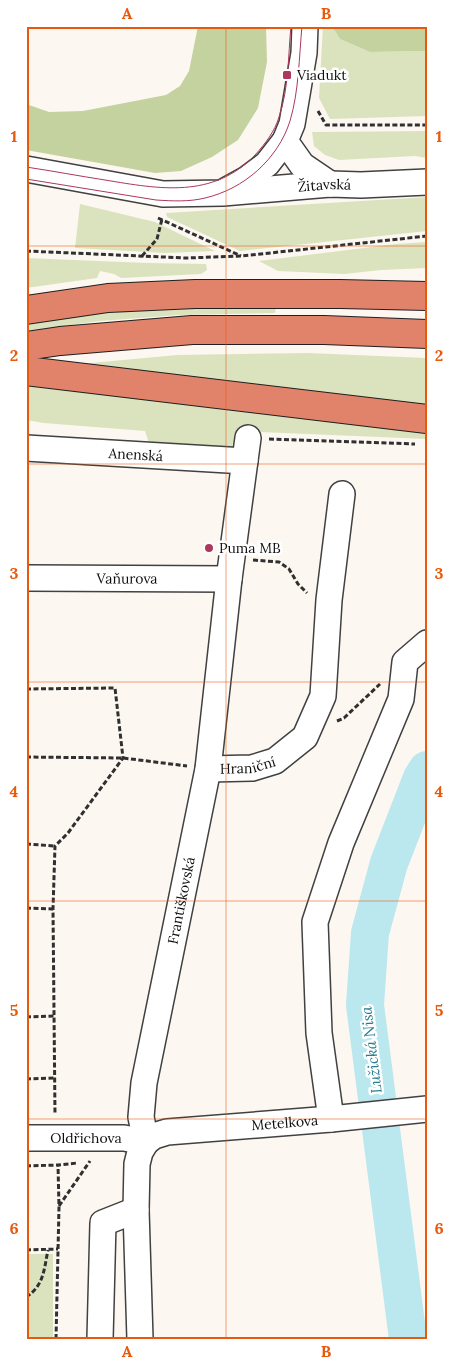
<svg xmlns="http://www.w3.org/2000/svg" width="453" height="1365" font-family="Lora,serif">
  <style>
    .green { fill: #dbe3be }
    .forest { fill: #c3d29f }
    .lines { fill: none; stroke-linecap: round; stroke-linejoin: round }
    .river { stroke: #bbe8ee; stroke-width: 38 }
    .minor-casing { stroke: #414141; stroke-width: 28 }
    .highway-casing { stroke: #1f1f1f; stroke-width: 30 }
    .path { stroke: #303030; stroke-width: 3; stroke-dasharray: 5 2.5; stroke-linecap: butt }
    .minor { stroke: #fff; stroke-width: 25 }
    .highway { stroke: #e1826a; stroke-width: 28 }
    .tram { stroke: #ac385b; stroke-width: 1 }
    .grid { fill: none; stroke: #e8590c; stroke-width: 1; stroke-opacity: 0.55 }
    .poi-dot { fill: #ac385b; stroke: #fff; stroke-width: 2 }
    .labels { text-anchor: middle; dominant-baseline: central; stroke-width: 5; stroke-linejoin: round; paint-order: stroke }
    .poi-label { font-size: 14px; fill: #0e0e0e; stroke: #fff; text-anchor: start }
    .street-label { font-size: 14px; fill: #0e0e0e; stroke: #fff }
    .water-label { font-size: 15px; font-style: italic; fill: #277d8f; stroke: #fff }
    .neatline { fill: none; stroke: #e8590c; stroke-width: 2 }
    .grid-label { font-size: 16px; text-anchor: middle; font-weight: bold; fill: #e8590c }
  </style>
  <rect width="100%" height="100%" fill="#fdf7f1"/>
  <!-- green -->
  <g class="green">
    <path d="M323 26H332L340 39 370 52 427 51V116L330 119 319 98Z"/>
    <path d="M427 131V158L415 156 339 160 325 155 314 146 312 132Z"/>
    <path d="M427 197V231L240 251 167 217 166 213Z"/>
    <path d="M80 204 155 222 215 251 166 253 75 248Z"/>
    <path d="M427 242V268L381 270 344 274 278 271 259 261 396 244Z"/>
    <path d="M26 258 147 263 206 264 207 270 201 274 121 278 114 274 100 271 97 278 26 288Z"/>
    <path d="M249 308H276L275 313 179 315 100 321 26 331V324L99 313 179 309Z"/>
    <path d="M308 353 427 358V406L80 364 177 355Z"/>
    <path d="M41 384 427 429V439L236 431 232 447 150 446 145 431 44 423 26 420V386Z"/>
    <rect x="26" y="1254" width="27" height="85"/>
  </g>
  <!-- forest -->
  <g class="forest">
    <path d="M198 26H266L267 62 258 108 238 140 212 157 181 171 155 173 26 150V104L49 112 83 111 166 95 180 86 189 71Z"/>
    <path d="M332 26H427V51L370 52 340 39Z"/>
  </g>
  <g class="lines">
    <!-- river -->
    <path class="river" d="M408 1339 365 1005 370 933 389 863 422 778 427 770"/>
    <!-- minor casing -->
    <g class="minor-casing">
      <g id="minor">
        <path d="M285 141 302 165 330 184"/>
        <path id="s1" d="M26 169 163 194 223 193 330 184 361 185 427 182"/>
        <path d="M227 190 247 179 267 164 285 141 292 124 304 53 305 26"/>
        <path id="s2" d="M26 448 245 461"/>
        <path id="s3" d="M26 578 229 579"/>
        <path id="s4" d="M208 769 252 768 275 761 305 737 323 696 329 600 342 494"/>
        <path d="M331 1119 319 1033 315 922 341 843 401 699 405 662 427 643"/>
        <path id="s5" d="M26 1138H124L146 1142 154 1136 167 1132 331 1119 427 1109"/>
        <path d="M100 1339 103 1223 136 1210"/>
        <path id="s6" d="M140 1339 136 1210 137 1164 140 1152 146 1142 141 1117 144 1083 208 769 229 579 248 438"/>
      </g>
    </g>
    <!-- highway casing -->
    <g class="highway-casing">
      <g id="highway">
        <path d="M26 310 108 298 195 294H340L427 296"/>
        <path d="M26 346 60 341 192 330H324L427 334"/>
        <path d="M26 371 427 419"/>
      </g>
    </g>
    <!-- path -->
    <g class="path">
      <path d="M318 111 326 125H427"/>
      <path d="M158 218 241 256"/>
      <path d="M26 251 186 258 242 256 427 236"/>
      <path d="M142 256 157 239 162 219"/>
      <path d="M269 439 415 444"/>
      <path d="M253 560 279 562 289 569 298 584 307 593"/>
      <path d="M26 689 115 688 123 758 68 833 55 846 53 909 55 1115"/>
      <path d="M337 721 344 718 380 684"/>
      <path d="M26 757 123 758 187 766"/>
      <path d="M26 844 55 846"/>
      <path d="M26 908 53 909"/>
      <path d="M26 1017 55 1016"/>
      <path d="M26 1079 55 1078"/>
      <path d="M26 1166 58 1165 77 1163"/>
      <path d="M59 1206 90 1161"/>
      <path d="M26 1250 58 1249"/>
      <path d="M26 1297C44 1286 44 1269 48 1250"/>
      <path d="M56 1339 59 1207 58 1165"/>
    </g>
    <!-- minor -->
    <use href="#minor" class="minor"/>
    <!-- highway -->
    <use href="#highway" class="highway"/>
    <!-- tram -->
    <g class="tram">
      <path d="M26 167C53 171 79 176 105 180 159 189 213 199 255 155 265 144 275 131 279 117 289 88 288 56 291 26"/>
      <path d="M26 179 156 200C172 201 189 202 205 198 244 189 278 159 290 121 299 91 299 57 302 26"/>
    </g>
  </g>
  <!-- grid -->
  <path class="grid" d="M226 26V1339M26 246H427M26 464H427M26 682H427M26 901H427M26 1119H427"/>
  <!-- markers -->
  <g class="poi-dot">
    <rect x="282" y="70" width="10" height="10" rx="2.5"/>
    <circle cx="209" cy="548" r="5"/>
  </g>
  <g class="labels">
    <!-- poi labels -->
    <g class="poi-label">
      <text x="297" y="75">Viadukt</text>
      <text x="219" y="548">Puma MB</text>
    </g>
    <!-- street labels -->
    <g class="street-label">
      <text stroke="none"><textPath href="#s1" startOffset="301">Žitavská</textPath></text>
      <text stroke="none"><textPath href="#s2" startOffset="110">Anenská</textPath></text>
      <text stroke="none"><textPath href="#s3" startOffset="101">Vaňurova</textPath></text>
      <text stroke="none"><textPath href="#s4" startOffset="40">Hraniční</textPath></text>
      <text stroke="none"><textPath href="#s6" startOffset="445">Františkovská</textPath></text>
      <text stroke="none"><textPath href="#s5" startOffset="262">Metelkova</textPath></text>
      <text stroke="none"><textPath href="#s5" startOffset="60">Oldřichova</textPath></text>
    </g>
    <!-- water labels -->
    <g class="water-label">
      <text transform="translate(371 1050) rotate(-97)">Lužická Nisa</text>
    </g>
  </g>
  <!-- border -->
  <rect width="453" height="1365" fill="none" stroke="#ffffff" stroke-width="55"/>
  <rect x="28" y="28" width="398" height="1310" class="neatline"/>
  <g class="grid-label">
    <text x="127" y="19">A</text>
    <text x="326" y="19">B</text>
    <text x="14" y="142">1</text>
    <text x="439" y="142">1</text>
    <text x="14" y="361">2</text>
    <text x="439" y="361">2</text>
    <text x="14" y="579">3</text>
    <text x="439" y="579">3</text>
    <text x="14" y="797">4</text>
    <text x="439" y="797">4</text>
    <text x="14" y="1016">5</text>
    <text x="439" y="1016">5</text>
    <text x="14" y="1234">6</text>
    <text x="439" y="1234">6</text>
    <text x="127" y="1357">A</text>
    <text x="326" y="1357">B</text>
  </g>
</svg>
